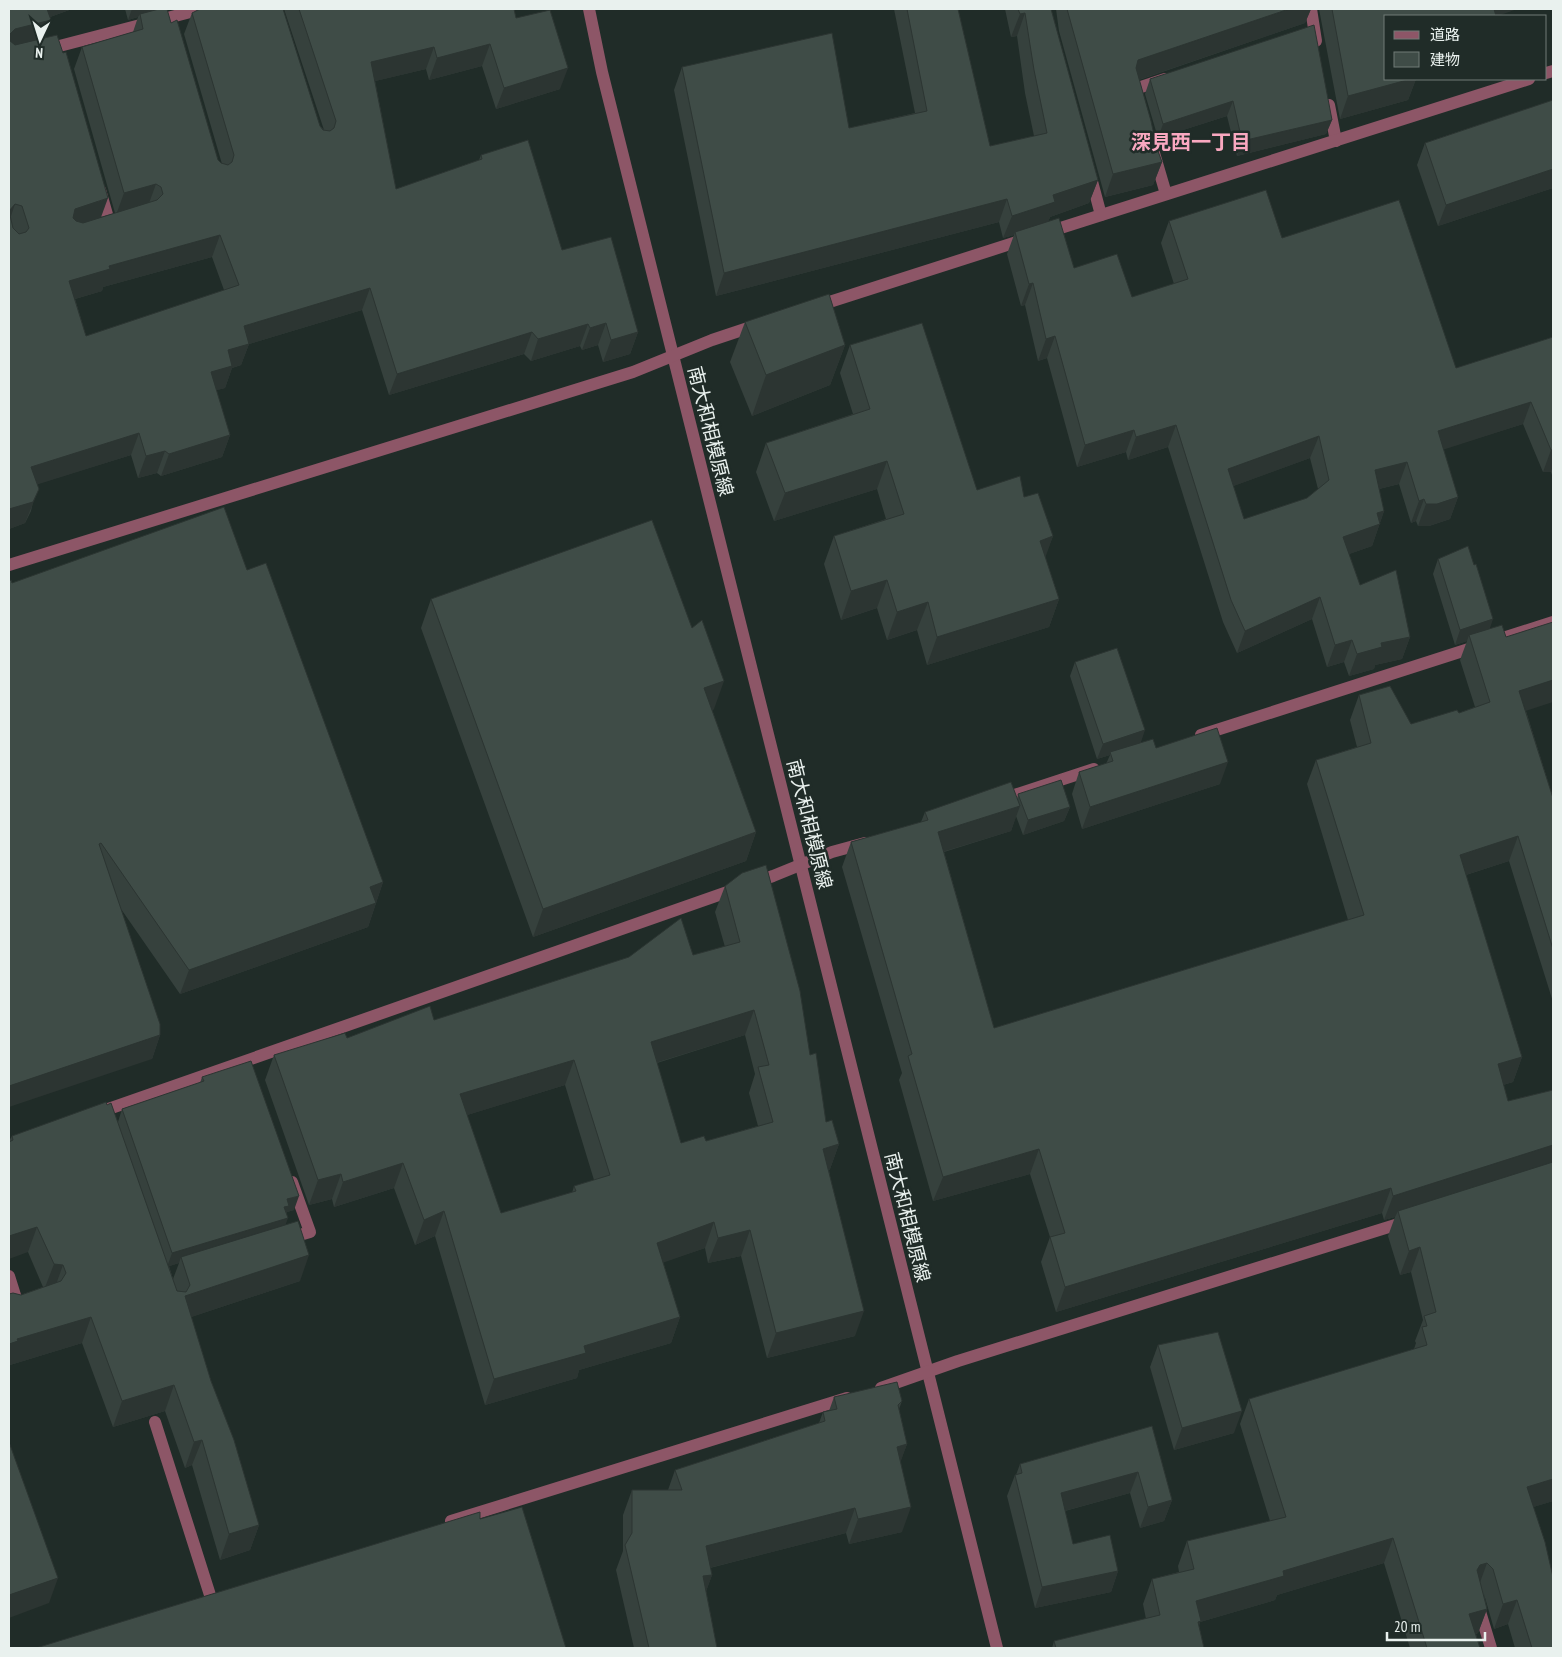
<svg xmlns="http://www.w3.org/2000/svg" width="1562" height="1657" font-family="'PT Sans Narrow','Noto Sans JP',sans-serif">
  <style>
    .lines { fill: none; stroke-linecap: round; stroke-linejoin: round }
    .minor { stroke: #8d5667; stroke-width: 12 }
    .wall { fill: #36413d; fill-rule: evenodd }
    .shaded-wall { fill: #2c3532 }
    .building { fill: #3f4c47; stroke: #2c3532; fill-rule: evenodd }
    .labels { text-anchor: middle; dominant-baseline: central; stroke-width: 5; stroke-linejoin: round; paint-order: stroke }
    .street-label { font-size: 19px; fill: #e9f1ee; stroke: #202c28 }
    .neighbourhood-label { font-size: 20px; font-weight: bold; fill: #f9a8c0; stroke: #202c28 }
  </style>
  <rect width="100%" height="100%" fill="#202c28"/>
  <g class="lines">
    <!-- minor -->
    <g class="minor">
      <path d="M589 9 602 72 997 1648"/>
      <path d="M1311 9 1316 41"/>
      <path d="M44 50 202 9"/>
      <path d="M1546 73 1553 71"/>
      <path d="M1138 100 1135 89 1165 79"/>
      <path d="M1329 105 1336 141"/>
      <path d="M1154 153 1166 194"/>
      <path d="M1090 174 1101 215"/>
      <path d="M100 190 110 225"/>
      <path d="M1048 232 1529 79"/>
      <path d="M817 306 1026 239"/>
      <path d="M9 565 633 372 712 340 757 325"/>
      <path d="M1201 735 1553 622"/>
      <path d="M999 800 1094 769"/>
      <path d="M97 1113 773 876 832 852 865 843"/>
      <path d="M286 1239 310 1232 292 1182"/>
      <path d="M9 1276 19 1308"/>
      <path d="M881 1388 958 1361 1408 1221"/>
      <path d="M155 1422 210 1595"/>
      <path d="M451 1521 847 1398"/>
      <path d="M1478 1605 1491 1648"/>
    </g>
  </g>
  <!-- wall -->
  <g class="wall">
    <path d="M9 9H72L50 17 45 38 101 217 115 213 74 69 82 47 133 32 138 17 128 20 125 9H156V10L171 23 218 160 222 164 184 34 192 13 320 126 324 130 284 9H514L516 18 560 89 496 109 482 66 429 80 426 69 375 81 396 189 479 160 481 155 562 250 638 332 630 354 603 362 598 345 582 350 580 346 531 361 524 354 389 395 362 310 249 344 241 365 232 368 225 388 216 390 230 435 222 457 161 476 157 473 138 478 131 455 37 484 31 511 25 523 9 529ZM212 257 224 290 86 336 75 299 102 291 103 287Z"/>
    <path d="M894 9H958L990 146 1034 136 1025 93 1017 36 1011 37 1005 9H1051L1098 180 1089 203 1050 217 1048 222 1074 268 1132 297 1174 284 1161 243 1169 221 1282 238 1456 368 1553 337V478L1551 472H1543L1523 424 1443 449 1458 497 1450 519 1429 526H1418L1416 521 1411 523 1399 484 1379 489 1384 511 1372 546 1349 554 1360 585 1410 637 1402 659 1375 665 1374 669 1349 676 1344 662 1327 667 1312 619 1237 653 1223 622 1168 447 1128 460 1126 452 1077 467 1047 358 1038 361 1025 305 1021 306 1007 254 1014 235 1003 238 999 222 716 296 674 90 682 67 849 128 915 113ZM1310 458 1318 489 1307 498 1244 519 1233 486Z"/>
    <path d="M1056 9H1311L1305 23 1139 80 1154 135 1153 138 1162 162 1153 185 1105 197 1059 31Z"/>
    <path d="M1319 9H1517L1386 16V79H1416L1408 100 1340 119Z"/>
    <path d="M1150 79 1332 120 1326 134 1237 156 1227 116 1158 138 1145 94Z"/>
    <path d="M1553 100V188L1438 226 1417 165 1425 143Z"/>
    <path d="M745 322 845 345 830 385 752 416 730 362Z"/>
    <path d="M850 345 977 490 1024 497 1053 536 1045 556 1059 599 1049 627 927 665 917 630 887 640 877 608 841 620 824 564 834 536 886 519 877 489 774 521 756 472 766 443 853 414 840 373Z"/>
    <path d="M1438 559 1490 629 1526 711 1553 798V1002L1509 861 1466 875 1522 1057 1513 1082 1503 1085 1508 1101 1553 1090V1501L1533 1507 1553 1648H1515L1508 1624 1494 1629 1484 1594 1487 1609 1478 1633 1476 1634 1480 1648H1410L1384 1563 1277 1595 1275 1600 1200 1622 1199 1626 1204 1648H1052L1054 1641 1146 1619 1143 1604 1152 1579 1179 1572 1178 1566 1187 1541 1270 1521 1240 1424 1249 1399 1414 1349 1416 1343 1415 1341 1423 1320 1411 1272 1400 1275 1388 1236 1395 1217 1384 1220 1382 1213 1056 1312 1041 1262 1050 1237 1030 1174 933 1201 899 1080 902 1073 842 867 851 842 921 822 925 812 1017 799 1018 794 1070 807 1064 821 1023 835 1016 816 1011 831 944 852 994 1028 1348 920 1307 784 1316 760 1357 747 1350 720 1359 695 1411 724 1459 713 1475 707 1460 660 1467 641 1455 645 1433 574Z"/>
    <path d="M247 570 383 882 368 927 180 994 121 909 160 1035 152 1059 12 583Z"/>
    <path d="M431 599 714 709 712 710 756 832 746 861 533 937 421 628Z"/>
    <path d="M1075 662 1141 743 1156 748 1220 784 1082 829 1072 794 1079 772 1106 764 1110 755 1097 759 1070 676Z"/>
    <path d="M725 886 810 1055 826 1122 839 1144 830 1169 829 1170 855 1336 767 1358 741 1256 708 1263 705 1248 663 1262 680 1317 671 1343 579 1370 577 1378 485 1405 435 1236 415 1245 394 1188 334 1207 332 1199 309 1205 265 1080 274 1055 347 1038 434 1020 693 955 725 947 715 912ZM745 1035 755 1074 749 1093 758 1126 706 1141 681 1143 657 1063ZM565 1085 594 1180 574 1186 572 1193 501 1213 467 1115Z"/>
    <path d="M202 1077 294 1210 287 1212 285 1225 300 1281 191 1317 211 1381 259 1525 250 1550 220 1560 192 1465 185 1468 165 1411 113 1427 82 1343 10 1365 9 1367V1294L21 1295 43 1287 28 1252 9 1141 12 1136 107 1105 118 1122 122 1109 200 1083ZM179 1263 173 1279 169 1266Z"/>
    <path d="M1158 1345 1234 1433 1174 1450 1150 1367Z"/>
    <path d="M834 1397 902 1401 899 1409 907 1444 900 1462 902 1532 849 1544 846 1533 710 1568 712 1575 706 1591 717 1648H634L616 1570 623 1551V1515L632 1490H668L675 1470 819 1423 823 1412 829 1411Z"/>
    <path d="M1152 1426 1172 1500 1164 1521 1140 1528 1130 1493 1065 1511 1073 1544 1118 1571 1111 1592 1035 1608 1007 1496 1015 1475H1016L1020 1464Z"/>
  </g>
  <!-- shaded-wall -->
  <g class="shaded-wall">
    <path d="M41 9H72L36 22Z"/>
    <path d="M132 9H156L155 13 140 14 138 17 128 20Z"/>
    <path d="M1289 9H1311L1305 23 1129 83 1138 60Z"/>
    <path d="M1487 9H1517L1498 16H1484Z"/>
    <path d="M1025 13 1017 36 1011 37 1020 14Z"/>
    <path d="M51 20 43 42 9 51V35L15 29Z"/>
    <path d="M490 44 482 66 429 80 437 58Z"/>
    <path d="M434 47 426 69 363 84 371 62Z"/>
    <path d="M568 68 560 89 496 109 504 88Z"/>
    <path d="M1411 79H1416L1408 100 1340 119 1348 96Z"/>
    <path d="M1233 101 1227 116 1158 138 1163 124Z"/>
    <path d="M1332 120 1326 134 1237 156 1242 141Z"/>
    <path d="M1162 162 1153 185 1105 197 1113 174Z"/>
    <path d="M1553 169V188L1438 226 1446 205Z"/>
    <path d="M1098 180 1089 203 1050 217 1047 225 1015 232 1014 235 1003 238 1012 216 1053 195Z"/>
    <path d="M156 184 148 206 116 215 124 193Z"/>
    <path d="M108 198 100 220 67 231 75 209Z"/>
    <path d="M1007 199 999 222 716 296 724 273Z"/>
    <path d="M15 204 9 222V211Z"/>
    <path d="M220 235 212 257 103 287 102 291 61 303 69 281 109 266Z"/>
    <path d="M1033 283 1025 305 1021 306 1029 284Z"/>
    <path d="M370 288 362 310 249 344 241 365 232 368 225 388 203 394 211 372 228 350 244 326Z"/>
    <path d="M606 323 598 345 582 350 590 328Z"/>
    <path d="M588 324 580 346 531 361 538 339Z"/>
    <path d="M532 332 524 354 389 395 397 374Z"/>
    <path d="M638 332 630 354 603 362 611 340Z"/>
    <path d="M1055 336 1047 358 1038 361 1046 339Z"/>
    <path d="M845 345 830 385 752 416 766 375Z"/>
    <path d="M1531 402 1523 424 1430 454 1438 431Z"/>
    <path d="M1176 425 1168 447 1128 460 1136 437Z"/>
    <path d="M1134 430 1126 452 1077 467 1085 445Z"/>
    <path d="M139 433 131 455 23 489 31 467Z"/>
    <path d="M230 435 222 457 161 476 169 454Z"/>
    <path d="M1319 436 1310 458 1220 491 1228 469Z"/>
    <path d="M1551 450H1553V465L1551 472H1543Z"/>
    <path d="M165 451 157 473 138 478 146 456Z"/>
    <path d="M887 461 877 489 774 521 785 493Z"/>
    <path d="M1407 462 1399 484 1367 492 1375 470Z"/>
    <path d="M39 489 25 523 9 529V509Z"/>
    <path d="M1458 497 1450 519 1429 526H1418L1426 504Z"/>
    <path d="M1424 499 1416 521 1411 523 1419 501Z"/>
    <path d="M1384 511 1372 546 1335 559 1343 537 1377 513Z"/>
    <path d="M1053 536 1043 564 1040 541Z"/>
    <path d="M887 580 877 608 841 620 851 591Z"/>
    <path d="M1320 597 1312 619 1237 653 1245 631Z"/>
    <path d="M1059 599 1049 627 927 665 937 637Z"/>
    <path d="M928 602 917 630 887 640 897 612Z"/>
    <path d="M1493 619 1488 634 1469 635 1467 641 1455 645 1460 630Z"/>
    <path d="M1410 637 1402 659 1375 665 1374 669 1349 676 1357 654 1381 643Z"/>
    <path d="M1352 640 1344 662 1327 667 1335 645Z"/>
    <path d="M1553 680V702L1510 716 1519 691Z"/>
    <path d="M724 681 714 709 694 717 704 688Z"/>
    <path d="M1145 730 1140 745 1110 752V755L1097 759 1103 744Z"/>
    <path d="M1228 762 1220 784 1082 829 1090 807Z"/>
    <path d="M1020 806 1011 831 929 856 938 832Z"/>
    <path d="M1070 807 1064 821 1023 835 1028 820Z"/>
    <path d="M756 832 746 861 533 937 543 909Z"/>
    <path d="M1518 836 1509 861 1450 880 1460 855Z"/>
    <path d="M383 882 368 927 180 994 189 970 370 887Z"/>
    <path d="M754 1010 745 1035 642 1067 651 1042Z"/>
    <path d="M160 1035 152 1059 9 1107V1086Z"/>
    <path d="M1522 1057 1513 1082 1489 1089 1498 1064Z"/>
    <path d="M574 1060 565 1085 451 1120 460 1094Z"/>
    <path d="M839 1144 830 1169 814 1174 823 1149Z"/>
    <path d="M1553 1145V1161L1551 1168 1398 1211 1395 1217 1384 1220 1393 1196Z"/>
    <path d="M1039 1149 1030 1174 933 1201 943 1177Z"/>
    <path d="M403 1163 394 1188 334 1207 343 1182Z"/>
    <path d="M341 1174 332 1199 309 1205 318 1180Z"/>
    <path d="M1391 1188 1382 1213 1056 1312 1065 1287Z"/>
    <path d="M299 1196 294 1210 287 1212 284 1219 288 1218 283 1232 181 1257 179 1263 167 1267 172 1253 287 1199Z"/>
    <path d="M444 1211 435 1236 415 1245 424 1220Z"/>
    <path d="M714 1222 705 1248 648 1268 657 1243Z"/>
    <path d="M37 1227 28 1252 9 1259V1236Z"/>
    <path d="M750 1230 741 1256 708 1263 718 1238Z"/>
    <path d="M1420 1247 1411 1272 1400 1275 1409 1251Z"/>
    <path d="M309 1255 300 1281 176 1322 185 1296Z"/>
    <path d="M54 1264 63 1265 54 1290H44Z"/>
    <path d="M864 1311 855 1336 767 1358 776 1333Z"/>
    <path d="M91 1317 82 1343 10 1365 9 1367V1344L17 1339Z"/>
    <path d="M680 1317 671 1343 579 1370 577 1378 485 1405 494 1379 584 1346Z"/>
    <path d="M174 1385 165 1411 113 1427 122 1401Z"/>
    <path d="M1242 1411 1234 1433 1174 1450 1182 1428Z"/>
    <path d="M202 1440 192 1465 185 1468 194 1442Z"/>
    <path d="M907 1444 898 1469 897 1447Z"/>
    <path d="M1138 1472 1130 1493 1053 1514 1061 1493Z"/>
    <path d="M1553 1479V1501L1518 1512 1527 1487Z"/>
    <path d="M1172 1500 1164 1521 1140 1528 1148 1507Z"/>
    <path d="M911 1507 902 1532 849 1544 858 1519Z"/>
    <path d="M855 1508 846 1533 697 1571 706 1546Z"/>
    <path d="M259 1525 250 1550 220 1560 229 1534Z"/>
    <path d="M1393 1538 1384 1563 1277 1595 1275 1600 1200 1622 1192 1646 1196 1601 1283 1571Z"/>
    <path d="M1487 1563 1478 1588 1477 1570 1480 1565Z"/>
    <path d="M1118 1571 1111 1592 1035 1608 1042 1587Z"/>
    <path d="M712 1575 703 1600V1576Z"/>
    <path d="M58 1578 49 1603 9 1618V1595Z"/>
    <path d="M1517 1600 1508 1624 1494 1629 1503 1604Z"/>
    <path d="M1487 1609 1478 1633 1460 1639 1469 1614Z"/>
  </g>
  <!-- building -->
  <g class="building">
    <path d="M9 9H47L51 20 15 29 9 35V40L15 45 57 35 63 53 66 52 108 198 75 209 73 218 76 221 83 223 157 200 163 194 161 187 156 184 124 193 82 47 143 29 140 14 159 9H167L171 23 177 20 218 160 221 163 228 165 232 162 234 155 192 13 200 9H283L320 126 323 130 330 131 334 128 336 121 299 9H514L516 18 550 10 568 68 504 88 490 44 437 58 434 47 371 62 396 189 482 159 481 155 528 140 562 250 611 237 638 332 611 340 606 323 590 328 588 324 538 339 532 332 397 374 370 288 244 326 249 344 228 350 232 366 211 372 230 435 169 454 165 451 146 456 139 433 31 467 39 489 33 502 9 509ZM15 204 22 206 29 228 26 232 19 234 13 228 9 211ZM220 235 239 285 86 336 69 281 110 269 109 266Z"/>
    <path d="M907 9H958L990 146 1047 133 1034 70 1025 13 1020 14 1018 9H1051L1098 180 1053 195 1055 202 1012 216 1007 199 724 273 682 67 832 33 849 128 927 111Z"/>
    <path d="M1067 9H1289L1138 60 1136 68 1151 121 1154 135H1152L1162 162 1113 174Z"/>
    <path d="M1332 9H1494L1496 16H1386V79H1411L1348 96Z"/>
    <path d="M1314 25 1332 120 1242 141 1233 101 1163 124 1150 79Z"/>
    <path d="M1553 100V169L1446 205 1425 143Z"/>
    <path d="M1266 190 1282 238 1399 200 1456 368 1553 337V450H1551L1531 402 1438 431 1458 497 1437 504H1426L1424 499 1419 501 1407 462 1375 470 1384 511 1377 513 1380 524 1343 537 1360 585 1396 570 1410 637 1381 643 1382 647 1357 654 1352 640 1335 645 1320 597 1245 631 1231 600 1176 425 1136 437 1134 430 1085 445 1055 336 1046 339 1033 283 1029 284 1015 232 1059 218 1074 268 1117 254 1132 297 1188 279 1169 221ZM1319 436 1329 480 1307 498 1244 519 1228 469Z"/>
    <path d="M829 294 845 345 766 375 745 322Z"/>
    <path d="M922 323 977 490 1020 476 1024 497 1038 493 1053 536 1040 541 1059 599 937 637 928 602 897 612 887 580 851 591 834 536 904 514 887 461 785 493 766 443 870 409 850 345Z"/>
    <path d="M224 507 247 570 266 563 383 882 370 887 376 903 189 970 101 843 99 844 160 1024V1035L9 1086V581L11 580 12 583Z"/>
    <path d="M652 520 692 628 702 620 724 681 704 688 756 832 543 909 431 599Z"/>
    <path d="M1468 546 1474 565 1476 564 1493 619 1460 630 1438 559Z"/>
    <path d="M1553 622V680L1519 691 1553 798V949L1518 836 1460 855 1522 1057 1498 1064 1508 1101 1553 1090V1145L1393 1196 1391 1188 1065 1287 1050 1237 1065 1233 1039 1149 943 1177 908 1056 912 1054 851 842 928 820 925 812 1011 782 1020 806 938 832 994 1028 1364 915 1316 760 1371 743 1359 695 1390 686 1411 724 1457 710 1459 713 1490 702 1469 635 1502 625 1506 637Z"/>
    <path d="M1117 648 1145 730 1103 744 1075 662Z"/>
    <path d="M1217 728 1228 762 1090 807 1079 772 1113 761 1110 752 1153 739 1156 748Z"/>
    <path d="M1061 780 1070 807 1028 820 1018 794Z"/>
    <path d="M766 865 800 991 810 1055 816 1053 826 1122 832 1120 839 1144 823 1149 864 1311 776 1333 750 1230 718 1238 714 1222 657 1243 680 1317 584 1346 586 1353 494 1379 444 1211 424 1220 403 1163 343 1182 341 1174 318 1180 274 1055 345 1033 347 1038 430 1006 434 1020 629 957 681 918 693 955 740 942 725 886 742 873ZM754 1010 769 1065 758 1067 773 1122 706 1141 704 1136 681 1143 651 1042ZM574 1060 610 1175 574 1186 576 1191 501 1213 460 1094Z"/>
    <path d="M251 1061 299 1196 287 1199 289 1206 284 1207 288 1218 172 1253 122 1109 204 1081 202 1077Z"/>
    <path d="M106 1102 107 1105 111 1103 177 1291 186 1292 190 1285 181 1257 298 1221 309 1255 185 1296 211 1381 234 1440 259 1525 229 1534 202 1440 194 1442 174 1385 122 1401 91 1317 17 1339 18 1341 9 1344V1294L13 1293 21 1295 61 1281 66 1273 63 1265 54 1264 37 1227 9 1236V1142L13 1140 12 1136Z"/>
    <path d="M1553 1162V1479L1527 1487 1545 1542 1553 1577V1648H1532L1517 1600 1503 1604 1493 1569 1487 1563 1480 1565 1477 1570 1487 1609 1469 1614 1480 1648H1427L1393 1538 1283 1571 1284 1576 1196 1601 1201 1621 1198 1622 1204 1648H1056L1054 1641 1160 1615 1152 1579 1194 1569 1187 1541 1286 1517 1249 1399 1427 1345 1422 1327 1427 1326 1424 1316 1436 1312 1420 1247 1409 1251 1398 1211Z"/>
    <path d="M1218 1332 1242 1411 1182 1428 1158 1345Z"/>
    <path d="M897 1382 902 1401 898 1405 907 1444 897 1447 911 1507 858 1519 855 1508 706 1546 712 1575 703 1576 717 1648H649L625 1545 632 1533V1490H682L675 1470 825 1421 823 1412 837 1409 834 1397Z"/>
    <path d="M1152 1426 1172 1500 1148 1507 1138 1472 1061 1493 1073 1544 1110 1535 1118 1571 1042 1587 1015 1475 1022 1473 1020 1464Z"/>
    <path d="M9 1442 58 1578 9 1595Z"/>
    <path d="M522 1507 566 1648H36L480 1512V1519Z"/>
  </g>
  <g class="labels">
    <!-- street labels -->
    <g class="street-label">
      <text transform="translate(711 431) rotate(76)">南大和相模原線</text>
      <text transform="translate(810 824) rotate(76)">南大和相模原線</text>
      <text transform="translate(908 1217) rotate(76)">南大和相模原線</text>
    </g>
    <!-- neighbourhood labels -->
    <g class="neighbourhood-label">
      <text x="1191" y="142">深見西一丁目</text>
    </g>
  </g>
  <!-- border -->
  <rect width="1562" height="1657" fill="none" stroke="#e9f1ee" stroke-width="20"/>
  <!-- legend -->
  <rect x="1384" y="15" width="162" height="65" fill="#202c28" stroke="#707b77"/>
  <rect x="1394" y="31" width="25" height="8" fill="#8d5667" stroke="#707b77"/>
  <text x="1430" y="40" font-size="15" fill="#e9f1ee">道路</text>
  <rect x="1394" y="52" width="25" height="15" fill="#3f4c47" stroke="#707b77"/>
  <text x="1430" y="65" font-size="15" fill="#e9f1ee">建物</text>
  <!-- north arrow -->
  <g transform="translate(40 40) rotate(184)" stroke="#202c28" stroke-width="4" paint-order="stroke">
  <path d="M0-4L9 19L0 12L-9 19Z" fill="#e9f1ee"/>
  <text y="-8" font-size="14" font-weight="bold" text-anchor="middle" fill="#e9f1ee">N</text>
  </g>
  <!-- scale -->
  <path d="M1387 1632v8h98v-8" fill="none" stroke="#e9f1ee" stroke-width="2.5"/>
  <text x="1394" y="1632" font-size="15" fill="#e9f1ee" stroke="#202c28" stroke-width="4" paint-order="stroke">20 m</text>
</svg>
